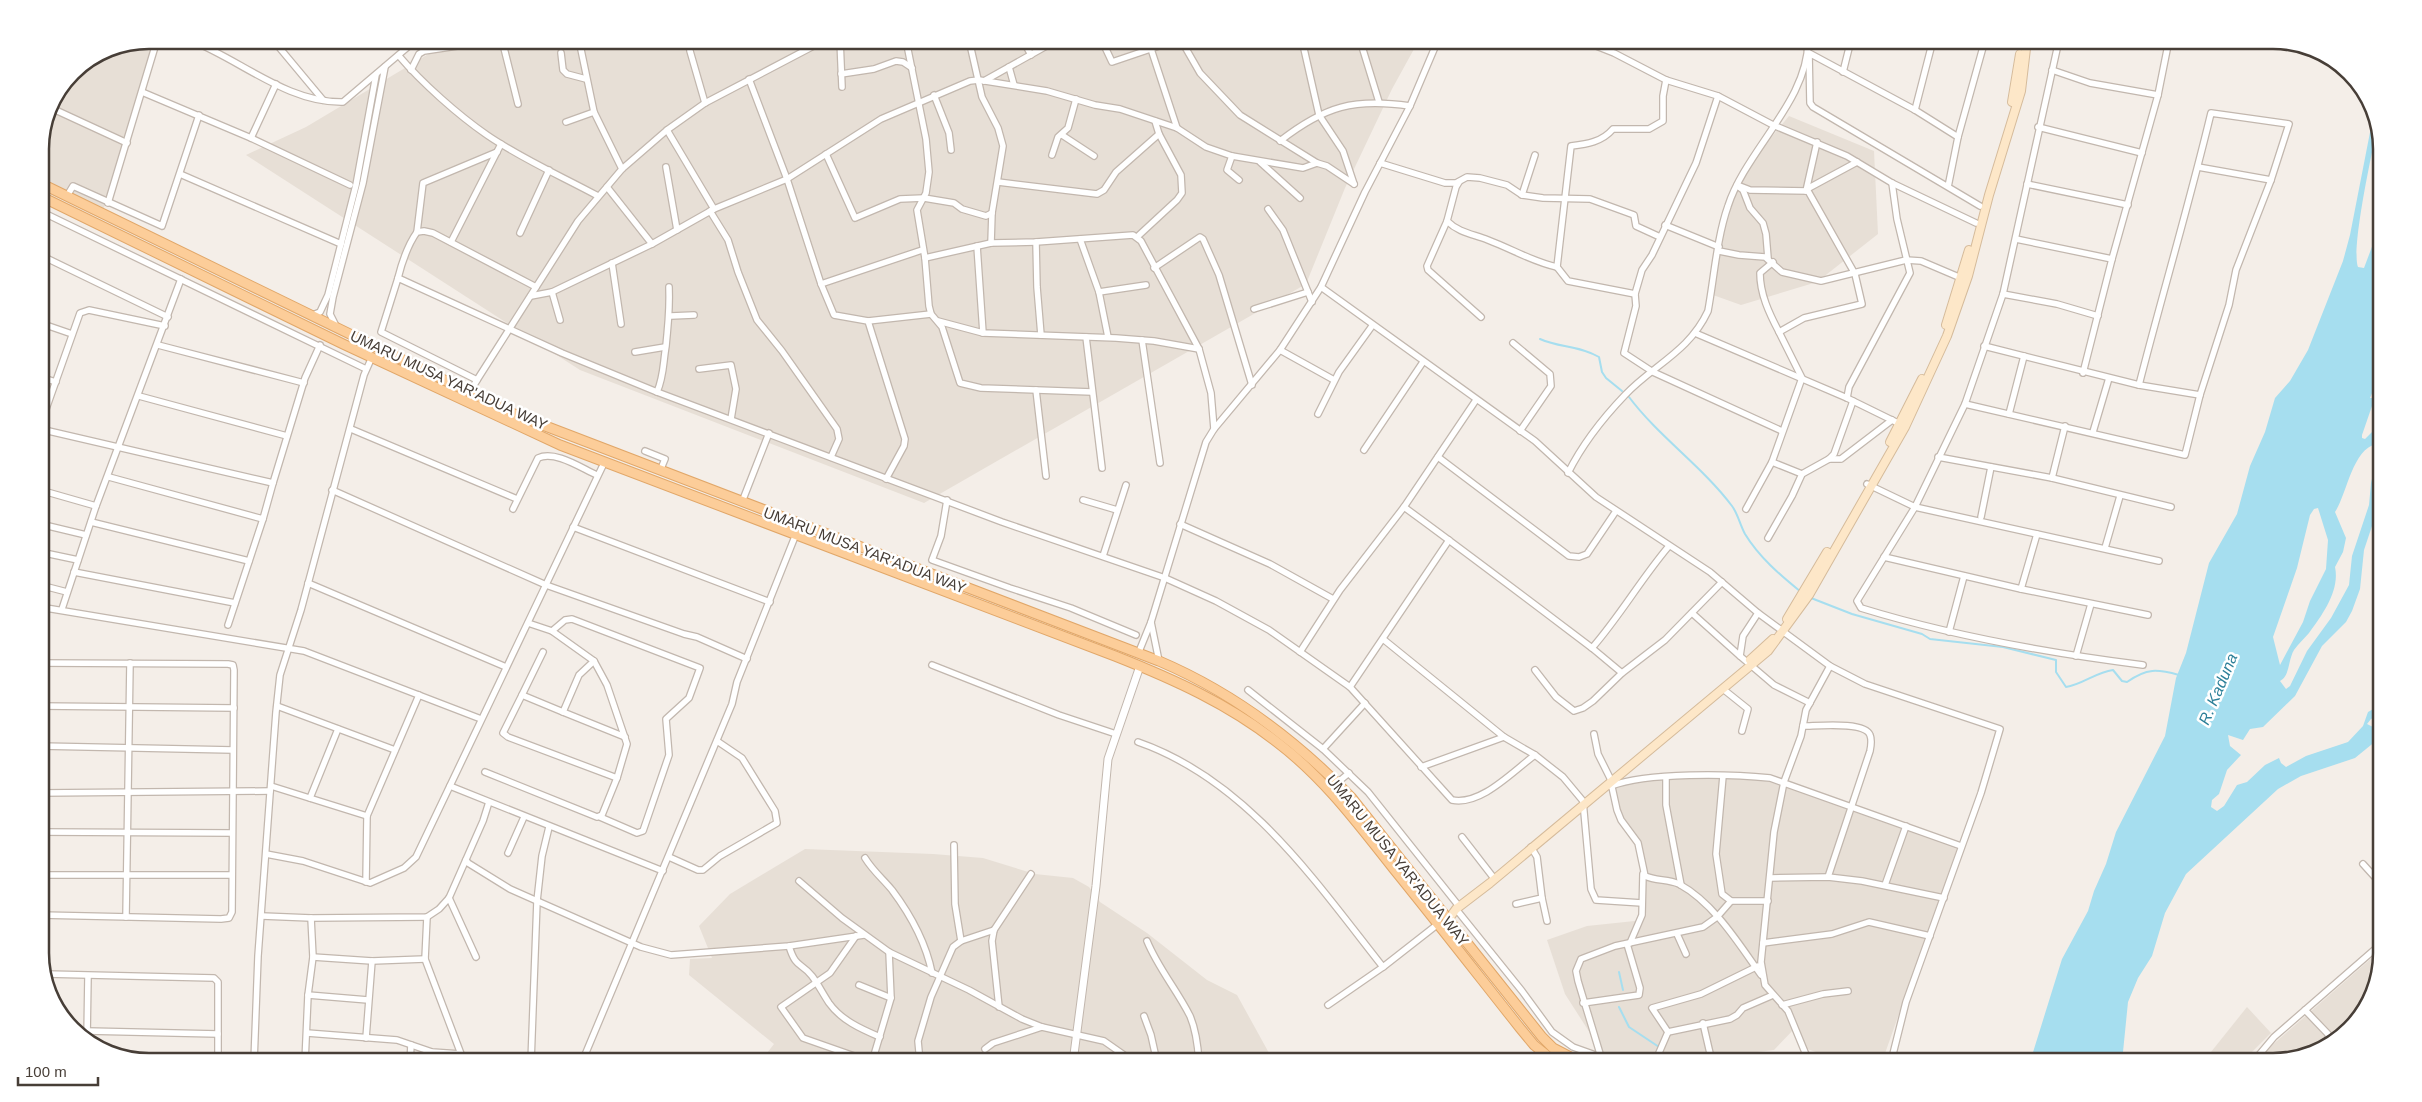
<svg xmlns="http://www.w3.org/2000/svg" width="2422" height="1102" font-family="Arial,sans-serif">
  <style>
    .residential { fill: #e7dfd6 }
    .water { fill: #a6deef; fill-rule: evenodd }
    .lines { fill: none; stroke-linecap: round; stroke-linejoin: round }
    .stream { stroke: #a6deef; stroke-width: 2 }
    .minor-casing { stroke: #c2b7ae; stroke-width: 8 }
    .tertiary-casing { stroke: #c2b7ae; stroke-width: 9 }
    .secondary-casing { stroke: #d5bb9b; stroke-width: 10 }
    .primary-casing { stroke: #e1a769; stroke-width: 11 }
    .minor { stroke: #fff; stroke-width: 5.5 }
    .tertiary { stroke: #fff; stroke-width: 7 }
    .secondary { stroke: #fde7c8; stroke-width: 8 }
    .primary { stroke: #fccd99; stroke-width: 9 }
    .labels { text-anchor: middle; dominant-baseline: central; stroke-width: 5; stroke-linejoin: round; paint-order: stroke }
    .street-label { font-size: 15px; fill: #473e37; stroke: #fff }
    .water-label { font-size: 16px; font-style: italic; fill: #2d8099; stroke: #fff }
    .rim { fill: none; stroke: #473e37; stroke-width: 2.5 }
  </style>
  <rect width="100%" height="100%" fill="#f4eee8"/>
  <!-- residential -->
  <g class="residential">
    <path d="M149 40H157L101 217 40 182V142L48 107 72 72 108 48Z"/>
    <path d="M452 40H1419L1392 89 1345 188 1306 284 924 503 580 370 246 155 306 127Z"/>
    <path d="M1789 116 1874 151 1878 234 1817 282 1741 305 1713 295 1728 212 1736 190 1760 151Z"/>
    <path d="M1700 774 1749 776 1786 787 1957 849 1882 1062H1845L1807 1049 1796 1027 1774 1050 1676 1062H1626L1604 1055 1565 994 1547 940 1587 926 1644 920V861L1620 813 1613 783Z"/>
    <path d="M805 849 933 854 983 858 1035 874 1073 878 1089 887 1100 902 1147 933 1207 980 1237 995 1274 1062H760L774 1044 689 975 690 959 712 958 699 926 730 894Z"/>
    <path d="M2382 949 2374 995 2333 1044 2273 1062H2253Z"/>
    <path d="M2247 1007 2271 1033 2242 1062H2203Z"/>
  </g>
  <!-- water -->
  <path class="water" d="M2373 117 2377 129C2372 152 2351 249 2358 267L2364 268 2382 220V370L2370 398H2374L2382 390V410L2380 405 2372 406 2362 435V438L2365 439 2376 428 2382 410 2380 502 2364 550 2360 589 2352 611 2346 622 2322 646 2295 696 2263 727 2250 729 2243 740 2228 735 2230 746 2241 755 2227 770 2219 794 2212 800 2211 807 2217 811 2224 806 2237 785 2247 782 2265 765 2279 758 2281 763 2286 767 2306 756 2348 742 2363 726 2368 712 2382 704V714L2371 719 2367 724 2373 727 2382 719V736L2355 758 2301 776 2278 789 2186 874 2165 913 2152 956 2138 978 2128 1002 2122 1062H2030L2062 959 2088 911 2094 891 2106 864 2116 832 2165 736 2176 678 2186 653 2209 563 2237 514 2250 466 2265 432 2275 398 2290 381 2308 350 2343 261 2350 235ZM2376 444 2379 450 2371 483 2369 505 2352 556 2349 585 2331 618 2307 651 2290 686 2286 689 2280 681C2290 676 2288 660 2294 650 2298 644 2304 639 2309 633 2323 614 2340 590 2335 567L2343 552 2346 538 2335 512C2347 494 2352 450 2376 444ZM2318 508 2328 540 2326 569 2310 601 2303 622 2280 665 2273 637 2297 568 2310 515 2314 509Z"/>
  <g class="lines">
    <!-- stream -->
    <g class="stream">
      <path d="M1540 339C1560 348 1578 345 1599 357L1602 372 1606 378 1622 391"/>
      <path d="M1629 397C1659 437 1702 466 1732 506 1738 514 1740 525 1745 534 1759 557 1780 575 1801 592"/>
      <path d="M1811 598 1852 614 1922 634 1930 639 2003 647 2056 660V672L2066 687C2082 685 2096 672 2113 670L2122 681 2127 682C2147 668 2157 669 2179 675"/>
      <path d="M1619 972 1623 990"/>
      <path d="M1619 1007 1629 1027 1659 1047"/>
    </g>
    <!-- minor casing -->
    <g class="minor-casing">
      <g id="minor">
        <path d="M190 40C241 60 287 103 343 102L416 40"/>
        <path d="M273 40 323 100"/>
        <path d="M502 40 518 104"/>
        <path d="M579 40 594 112 622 169"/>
        <path d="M840 40 842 87"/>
        <path d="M906 40 926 139 929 172 926 193 917 210 925 258 991 243 1036 242 1133 235 1141 241 1199 349 1211 393 1214 429 1206 442 1151 622 1159 661"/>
        <path d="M969 40 982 97 998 128 1003 146 992 213 991 243"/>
        <path d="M1023 40 1031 55"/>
        <path d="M1181 40 1200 73 1240 115 1317 163"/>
        <path d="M1302 40 1319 115 1343 151 1354 184"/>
        <path d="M1360 40 1379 102"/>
        <path d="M1581 40 1614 53 1666 80 1718 96 1773 125 1847 156 1892 183 1976 223"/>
        <path d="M2161 40 2169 42"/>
        <path d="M1104 45 1112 62 1177 40"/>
        <path d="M1151 49 1177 128"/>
        <path d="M215 50 219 40"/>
        <path d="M690 51 705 103"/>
        <path d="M561 53 563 70 567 74 586 79"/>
        <path d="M399 56C422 83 458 115 487 135 522 159 561 176 598 196"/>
        <path d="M1009 67 1014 85"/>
        <path d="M411 70 419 54 424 51 497 40"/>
        <path d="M2052 70 2090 83 2158 95"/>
        <path d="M1843 72 1851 40"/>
        <path d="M841 74 874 69 896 61 903 62 912 68"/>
        <path d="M749 79 787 179 821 284 834 315 868 321 931 314"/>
        <path d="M984 81 1057 40"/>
        <path d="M142 92 251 138 350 185"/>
        <path d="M934 95 949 133 951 150"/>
        <path d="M1718 96 1696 163 1652 255 1642 270 1635 294 1636 306 1624 353 1653 372 1782 431"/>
        <path d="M49 107 127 143"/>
        <path d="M1915 110 1933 40"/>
        <path d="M566 122 594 112"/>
        <path d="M2038 127 2142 153"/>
        <path d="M667 130 714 209"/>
        <path d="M1062 135 1094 156"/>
        <path d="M1958 137 1985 40"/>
        <path d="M251 138 276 84"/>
        <path d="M1280 141C1325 106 1354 98 1410 106"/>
        <path d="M826 154 855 218 900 199 924 198 954 203 962 209 986 216 992 213"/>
        <path d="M1052 155 1058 137 1068 128 1076 99"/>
        <path d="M1232 156 1227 170 1239 180"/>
        <path d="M1260 162 1300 198"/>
        <path d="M1380 163 1445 183H1456L1467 177 1480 178 1507 185 1522 195 1543 198 1590 199 1634 215 1636 226 1660 237"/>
        <path d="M666 167 677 230"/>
        <path d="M2198 167 2271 180"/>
        <path d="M180 174 341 244"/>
        <path d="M998 182 1097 194 1104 190 1116 172 1159 134"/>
        <path d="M1459 182 1456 187 1447 221C1459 233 1473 234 1488 240 1512 249 1533 262 1557 267"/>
        <path d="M2027 184 2128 205"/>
        <path d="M1737 185 1750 190 1808 191 1855 274 1862 304 1804 318 1779 332 1802 378 1772 462 1746 509"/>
        <path d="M607 187 652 244"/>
        <path d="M1739 187 1743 190 1750 208 1763 223 1766 234 1768 258"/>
        <path d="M1948 187 1813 107 1810 103 1809 53 1915 110 1958 137 1948 187 1980 206"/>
        <path d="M1807 189 1857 162"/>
        <path d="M1806 191 1817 142"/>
        <path d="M1522 195 1535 155"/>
        <path d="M67 196 73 186 162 226 199 115"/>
        <path d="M108 203 157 40"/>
        <path d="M1268 209 1283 230 1312 302"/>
        <path d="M40 211 366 369"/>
        <path d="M710 211 728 240 738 272 757 320 782 351 837 429 839 439 831 457"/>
        <path d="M1447 221 1427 266 1428 270 1481 317"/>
        <path d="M1665 225 1719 247"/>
        <path d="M417 232 423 183 497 152"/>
        <path d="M520 233 549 170"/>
        <path d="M1137 237 1177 200 1182 193 1181 175 1159 134 1155 121"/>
        <path d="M1080 239 1099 292 1108 337"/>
        <path d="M2016 239 2112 259"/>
        <path d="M451 242 501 144"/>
        <path d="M1036 242 1037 287 1041 335"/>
        <path d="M977 246 983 333"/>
        <path d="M1719 251 1739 255 1765 257 1782 272 1821 281 1906 260 1921 261 1961 278"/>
        <path d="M40 255 168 317"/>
        <path d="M925 258 929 306 931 314 942 327 960 383 981 388 1092 392"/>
        <path d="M1773 262 1760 273C1760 294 1769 313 1779 332"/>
        <path d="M612 263 621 324"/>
        <path d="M1154 268 1200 237 1203 239 1219 275 1252 385"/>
        <path d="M398 278C402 262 407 246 417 232L424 231 433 233 536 287"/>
        <path d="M821 284 922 250"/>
        <path d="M1321 287 1535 441 1596 497 1710 572 1758 613"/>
        <path d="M552 292 560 320"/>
        <path d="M1099 292 1146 285"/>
        <path d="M1635 294 1568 281 1557 267 1571 146C1587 144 1602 142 1613 129H1649L1663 121V96L1666 80"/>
        <path d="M2003 294 2057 304 2098 316"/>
        <path d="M531 296 552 292 652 244 714 209 787 179 881 119 970 81 979 80 1047 91 1095 105 1120 109 1177 128 1206 147 1232 156 1297 167 1303 168 1317 163 1327 166 1354 184"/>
        <path d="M1254 309 1308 292"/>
        <path d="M313 315 320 312 328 295 356 185 376 75"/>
        <path d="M671 316 694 315"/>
        <path d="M868 321 905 439 904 446 886 479"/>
        <path d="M938 321 983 333 1116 338 1154 341 1199 349"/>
        <path d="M40 323 72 334"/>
        <path d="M336 326 330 314 333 297 363 183 385 67"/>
        <path d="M1695 333 1847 398 1900 424"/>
        <path d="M1086 337 1102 468"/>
        <path d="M1142 340 1160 463"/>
        <path d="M1513 343 1550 374 1551 386 1520 431"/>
        <path d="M158 345 304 383"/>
        <path d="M1984 346 2139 385 2200 395"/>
        <path d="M1280 350 1334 380"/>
        <path d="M635 352 665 347"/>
        <path d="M699 369 731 365 736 389 731 419"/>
        <path d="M2083 373 2112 259 2158 95 2169 40"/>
        <path d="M40 377 56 382"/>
        <path d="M477 380 578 221 622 169 667 130 705 103 825 40"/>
        <path d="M1036 390 1046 476"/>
        <path d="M470 392 477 380 381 332 398 278 562 353 657 392 1002 522 1165 578 1216 601 1269 630 1350 687 1452 800C1481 806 1513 771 1535 755"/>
        <path d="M657 392C664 376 663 363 666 346 668 323 670 311 669 287"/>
        <path d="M139 396 287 436"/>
        <path d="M1847 398 1849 387 1910 273 1897 219 1892 183"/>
        <path d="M1965 404 2185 455 2200 395 2229 305 2236 270 2271 180 2289 124 2211 113C2189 205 2162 295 2139 385"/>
        <path d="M1318 414 1339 372 1372 326"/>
        <path d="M2009 414 2024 356"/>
        <path d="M40 426 80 313 89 310 165 326"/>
        <path d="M40 429 273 483 305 378 320 345"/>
        <path d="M351 429 517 499"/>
        <path d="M1214 429 1280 350 1321 287 1365 192 1410 106 1438 40"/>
        <path d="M2093 432 2109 378"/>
        <path d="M1364 450 1423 362"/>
        <path d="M645 451 665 459 660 471"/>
        <path d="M1438 457 1569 556 1579 557 1587 554 1616 511"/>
        <path d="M1938 457 2052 478 2171 507"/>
        <path d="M1829 459 1834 454 1853 401"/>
        <path d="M1772 462 1802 474"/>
        <path d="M1568 473C1582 445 1603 418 1625 395 1653 365 1689 352 1708 311 1714 278 1717 237 1728 206 1746 150 1809 100 1808 40"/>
        <path d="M109 477 263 519 273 483"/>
        <path d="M2052 478 2065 426"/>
        <path d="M1867 484 1915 507 1965 404 2003 294 2059 40"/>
        <path d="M40 490 96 506"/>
        <path d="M332 490 546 585 684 634 697 637 747 659"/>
        <path d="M947 500 941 536 932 560 1010 588 1071 608 1136 635"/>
        <path d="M1083 500 1117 510"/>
        <path d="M742 502 769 433"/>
        <path d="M1404 507C1467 553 1530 601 1592 648 1620 616 1641 579 1669 546"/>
        <path d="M513 509 538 458C555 450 581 468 597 475"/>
        <path d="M1981 517 1991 467"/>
        <path d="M91 522 249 561"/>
        <path d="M40 524 86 535"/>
        <path d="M1180 524 1270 564 1333 599"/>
        <path d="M573 527 770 602"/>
        <path d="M1768 538 1792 496 1802 474 1829 459H1841L1892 420"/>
        <path d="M2105 548 2120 496"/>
        <path d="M40 552 78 560"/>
        <path d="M1103 556 1126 485"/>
        <path d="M1884 557 2021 589 2148 615"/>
        <path d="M74 572 235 603"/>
        <path d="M308 583 506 667"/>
        <path d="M40 585 67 592"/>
        <path d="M2021 589 2037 534"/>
        <path d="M40 607 304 651 481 719"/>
        <path d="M62 609 96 506 181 279"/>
        <path d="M1692 613 1740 656"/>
        <path d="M228 625 263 519"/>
        <path d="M552 631 565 620 572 619 700 668 689 698 666 719 669 755 643 831 637 833 600 817"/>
        <path d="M1949 632 1964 576"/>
        <path d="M1383 639 1504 737 1421 767"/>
        <path d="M1592 648 1622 673"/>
        <path d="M1300 652 1340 590 1404 507 1476 400"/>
        <path d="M1138 654 1151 622"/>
        <path d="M2076 656 2091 604"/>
        <path d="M594 661 579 675 563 712 522 695 503 733 508 737 617 778"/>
        <path d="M40 663 228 664 233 665 234 670 232 912 229 918 221 919 40 915"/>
        <path d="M932 665 1059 715 1116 734"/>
        <path d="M2143 665C2048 653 1952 636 1861 608L1857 601 1915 507 2159 561"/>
        <path d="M1535 670 1556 697 1574 711 1583 708 1593 701 1622 673 1665 640 1722 582"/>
        <path d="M1350 687 1449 540"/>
        <path d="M1723 689 1748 709 1742 731"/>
        <path d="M1248 690 1323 749 1368 792 1458 905"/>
        <path d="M522 695 543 652"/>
        <path d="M1810 703 1774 685 1740 656 1743 636 1758 613 1830 666 1865 684 2000 729 1981 793 1906 1002 1891 1062"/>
        <path d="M40 706 234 708"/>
        <path d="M277 706 395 750"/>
        <path d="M563 712 625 737"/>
        <path d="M1803 726C1817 726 1865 721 1870 735 1872 740 1871 746 1870 751L1828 877"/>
        <path d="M1594 734 1598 754 1610 778 1617 810 1621 820 1638 843 1645 876C1656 881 1668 879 1679 884 1714 903 1739 944 1761 975"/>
        <path d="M1504 737 1535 755 1563 777 1583 801 1591 889 1596 900 1642 903"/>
        <path d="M1138 742C1247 780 1315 881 1383 967L1438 924"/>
        <path d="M40 746 233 750"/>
        <path d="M1323 749 1365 703"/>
        <path d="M485 772 597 817 602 815 617 778 627 744 607 685 594 661 552 631 528 623"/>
        <path d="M1723 776 1716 854 1722 894 1731 901H1768"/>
        <path d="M1666 778V805L1681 885"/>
        <path d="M1337 783 1349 773"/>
        <path d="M271 786 367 816"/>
        <path d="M450 786 663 871"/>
        <path d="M1611 786C1647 772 1731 774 1770 778L1961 846"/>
        <path d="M40 793 270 791"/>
        <path d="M310 798 338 729"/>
        <path d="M40 832 232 833"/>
        <path d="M1462 837 1493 877"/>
        <path d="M954 845 955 904 961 941"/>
        <path d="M508 853 524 817"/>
        <path d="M266 854 303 861 370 883 404 868 416 857 605 461"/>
        <path d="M669 857 698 870H703L720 856 777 823 775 811 742 758 717 741"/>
        <path d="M865 858C873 871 883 879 892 890 910 914 926 943 932 973"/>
        <path d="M466 860 468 863 510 889 641 947 671 955 789 946 864 935"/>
        <path d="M2363 864 2382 885"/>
        <path d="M40 875H232"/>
        <path d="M1770 878 1828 877 1862 881 1944 898"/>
        <path d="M799 881 842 918 889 952 969 990 1022 1019 1042 1027 1104 1041 1134 1062"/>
        <path d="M366 882 367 816 419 695"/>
        <path d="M1885 885 1906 826"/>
        <path d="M449 898 476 957"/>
        <path d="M1542 898 1547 921"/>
        <path d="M1516 904 1542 898 1537 857 1531 847"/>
        <path d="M1456 909 1522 991 1552 1032 1573 1047 1601 1057 1578 981 1576 971 1581 959 1615 946 1703 927 1717 917 1731 901"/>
        <path d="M262 916 311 918 427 917 439 909 449 898 483 821 489 802"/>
        <path d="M126 917 130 663"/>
        <path d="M1677 934 1686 954"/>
        <path d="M856 936 830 973 781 1007 803 1038 860 1058"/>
        <path d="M1147 941C1158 968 1177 990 1190 1016 1196 1030 1198 1047 1199 1062"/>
        <path d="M1630 943 1642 915 1643 874"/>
        <path d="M1763 943 1832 934 1869 922 1930 936"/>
        <path d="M789 946C796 969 801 962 812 976 818 984 823 994 829 1003 841 1020 861 1029 880 1037"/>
        <path d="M313 957 372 961 425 959"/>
        <path d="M46 974 214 978 218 982V1062"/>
        <path d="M859 985 891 998"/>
        <path d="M308 995 368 1000"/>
        <path d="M1583 1003 1639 995 1640 988 1627 944"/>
        <path d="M1328 1005 1383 967"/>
        <path d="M1782 1005 1823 994 1848 991"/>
        <path d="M999 1007 992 941 994 930 1031 874"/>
        <path d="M2305 1010 2328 1034 2329 1041"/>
        <path d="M1144 1016 1151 1035 1157 1062"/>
        <path d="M1703 1023 1712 1062"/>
        <path d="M87 1031 218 1034"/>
        <path d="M1668 1032 1652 1008 1701 994 1758 966"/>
        <path d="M1668 1032 1730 1019 1737 1015 1743 1008 1773 995"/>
        <path d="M307 1033 397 1040 432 1052 461 1054 425 959 427 917"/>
        <path d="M87 1038 88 976"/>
        <path d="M366 1038 372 961"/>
        <path d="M985 1049 993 1043 1042 1027"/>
        <path d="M920 1060 952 1059"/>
        <path d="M254 1062 258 956 276 712 280 675 301 610 364 375 372 357"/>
        <path d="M305 1062 308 995 313 957 311 918"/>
        <path d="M410 1062 411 1045"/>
        <path d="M531 1062 537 901 542 856 549 827"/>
        <path d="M582 1062 732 704 737 682 796 534"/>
        <path d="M856 1062 860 1058 870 1062"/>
        <path d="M872 1062 891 998 889 952"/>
        <path d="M920 1062 918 1041 931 997 953 947 961 941 994 930"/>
        <path d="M1600 1062 1601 1057 1612 1062"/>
        <path d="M1655 1062 1668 1032"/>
        <path d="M1725 1062 1757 1059 1772 1062"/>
        <path d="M1809 1062 1788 1011 1765 985 1761 962 1774 832 1784 782 1801 736 1806 710 1830 666"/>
        <path d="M2253 1062 2274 1037 2382 943"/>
      </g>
    </g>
    <!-- tertiary casing -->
    <g class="tertiary-casing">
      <path id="tertiary" d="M1073 1062 1096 886 1108 759 1140 666"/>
    </g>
    <!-- secondary casing -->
    <g class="secondary-casing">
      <g id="secondary">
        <path d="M2012 102 2020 54"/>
        <path d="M1946 325 1969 250"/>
        <path d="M1890 442 1922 379"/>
        <path d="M1787 619 1827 552"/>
        <path d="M1750 660 1773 639"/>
        <path d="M1448 920 1456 909 1490 883 1768 651 1809 595 1905 427 1947 336 1968 276 1989 195 2021 91 2027 40"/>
      </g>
    </g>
    <!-- primary casing -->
    <g class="primary-casing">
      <g id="primary">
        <path d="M40 183 514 414 1159 661C1234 693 1295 739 1351 797L1542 1037 1553 1048 1580 1062"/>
        <path d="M40 196 343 344 560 445 1115 656C1173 679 1229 704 1278 743 1324 778 1358 824 1393 868 1436 921 1478 975 1520 1028L1534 1045 1555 1062"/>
      </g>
    </g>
    <!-- minor -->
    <use href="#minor" class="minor"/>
    <!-- tertiary -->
    <use href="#tertiary" class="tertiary"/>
    <!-- secondary -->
    <use href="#secondary" class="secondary"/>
    <!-- primary -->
    <use href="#primary" class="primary"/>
  </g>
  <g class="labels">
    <!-- street labels -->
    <g class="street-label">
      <text transform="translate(449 380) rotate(25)">UMARU MUSA YAR'ADUA WAY</text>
      <text transform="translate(865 550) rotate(21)">UMARU MUSA YAR'ADUA WAY</text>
      <text transform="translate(1398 860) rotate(51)">UMARU MUSA YAR'ADUA WAY</text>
    </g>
    <!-- water labels -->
    <g class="water-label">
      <text transform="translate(2218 689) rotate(-67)">R. Kaduna</text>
    </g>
  </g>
  <!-- crop -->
  <path d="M0 0H2422V1102H0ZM149 49H2273A100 100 0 0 1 2373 149V953A100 100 0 0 1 2273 1053H149A100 100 0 0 1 49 953V149A100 100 0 0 1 149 49Z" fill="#fff" fill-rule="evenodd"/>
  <path class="rim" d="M149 49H2273A100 100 0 0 1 2373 149V953A100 100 0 0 1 2273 1053H149A100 100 0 0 1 49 953V149A100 100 0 0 1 149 49Z"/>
  <!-- scale -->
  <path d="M18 1077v8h80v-8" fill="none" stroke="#473e37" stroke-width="2.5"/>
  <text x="25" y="1077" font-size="15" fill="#473e37" stroke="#ffffff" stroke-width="4" paint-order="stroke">100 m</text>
</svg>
